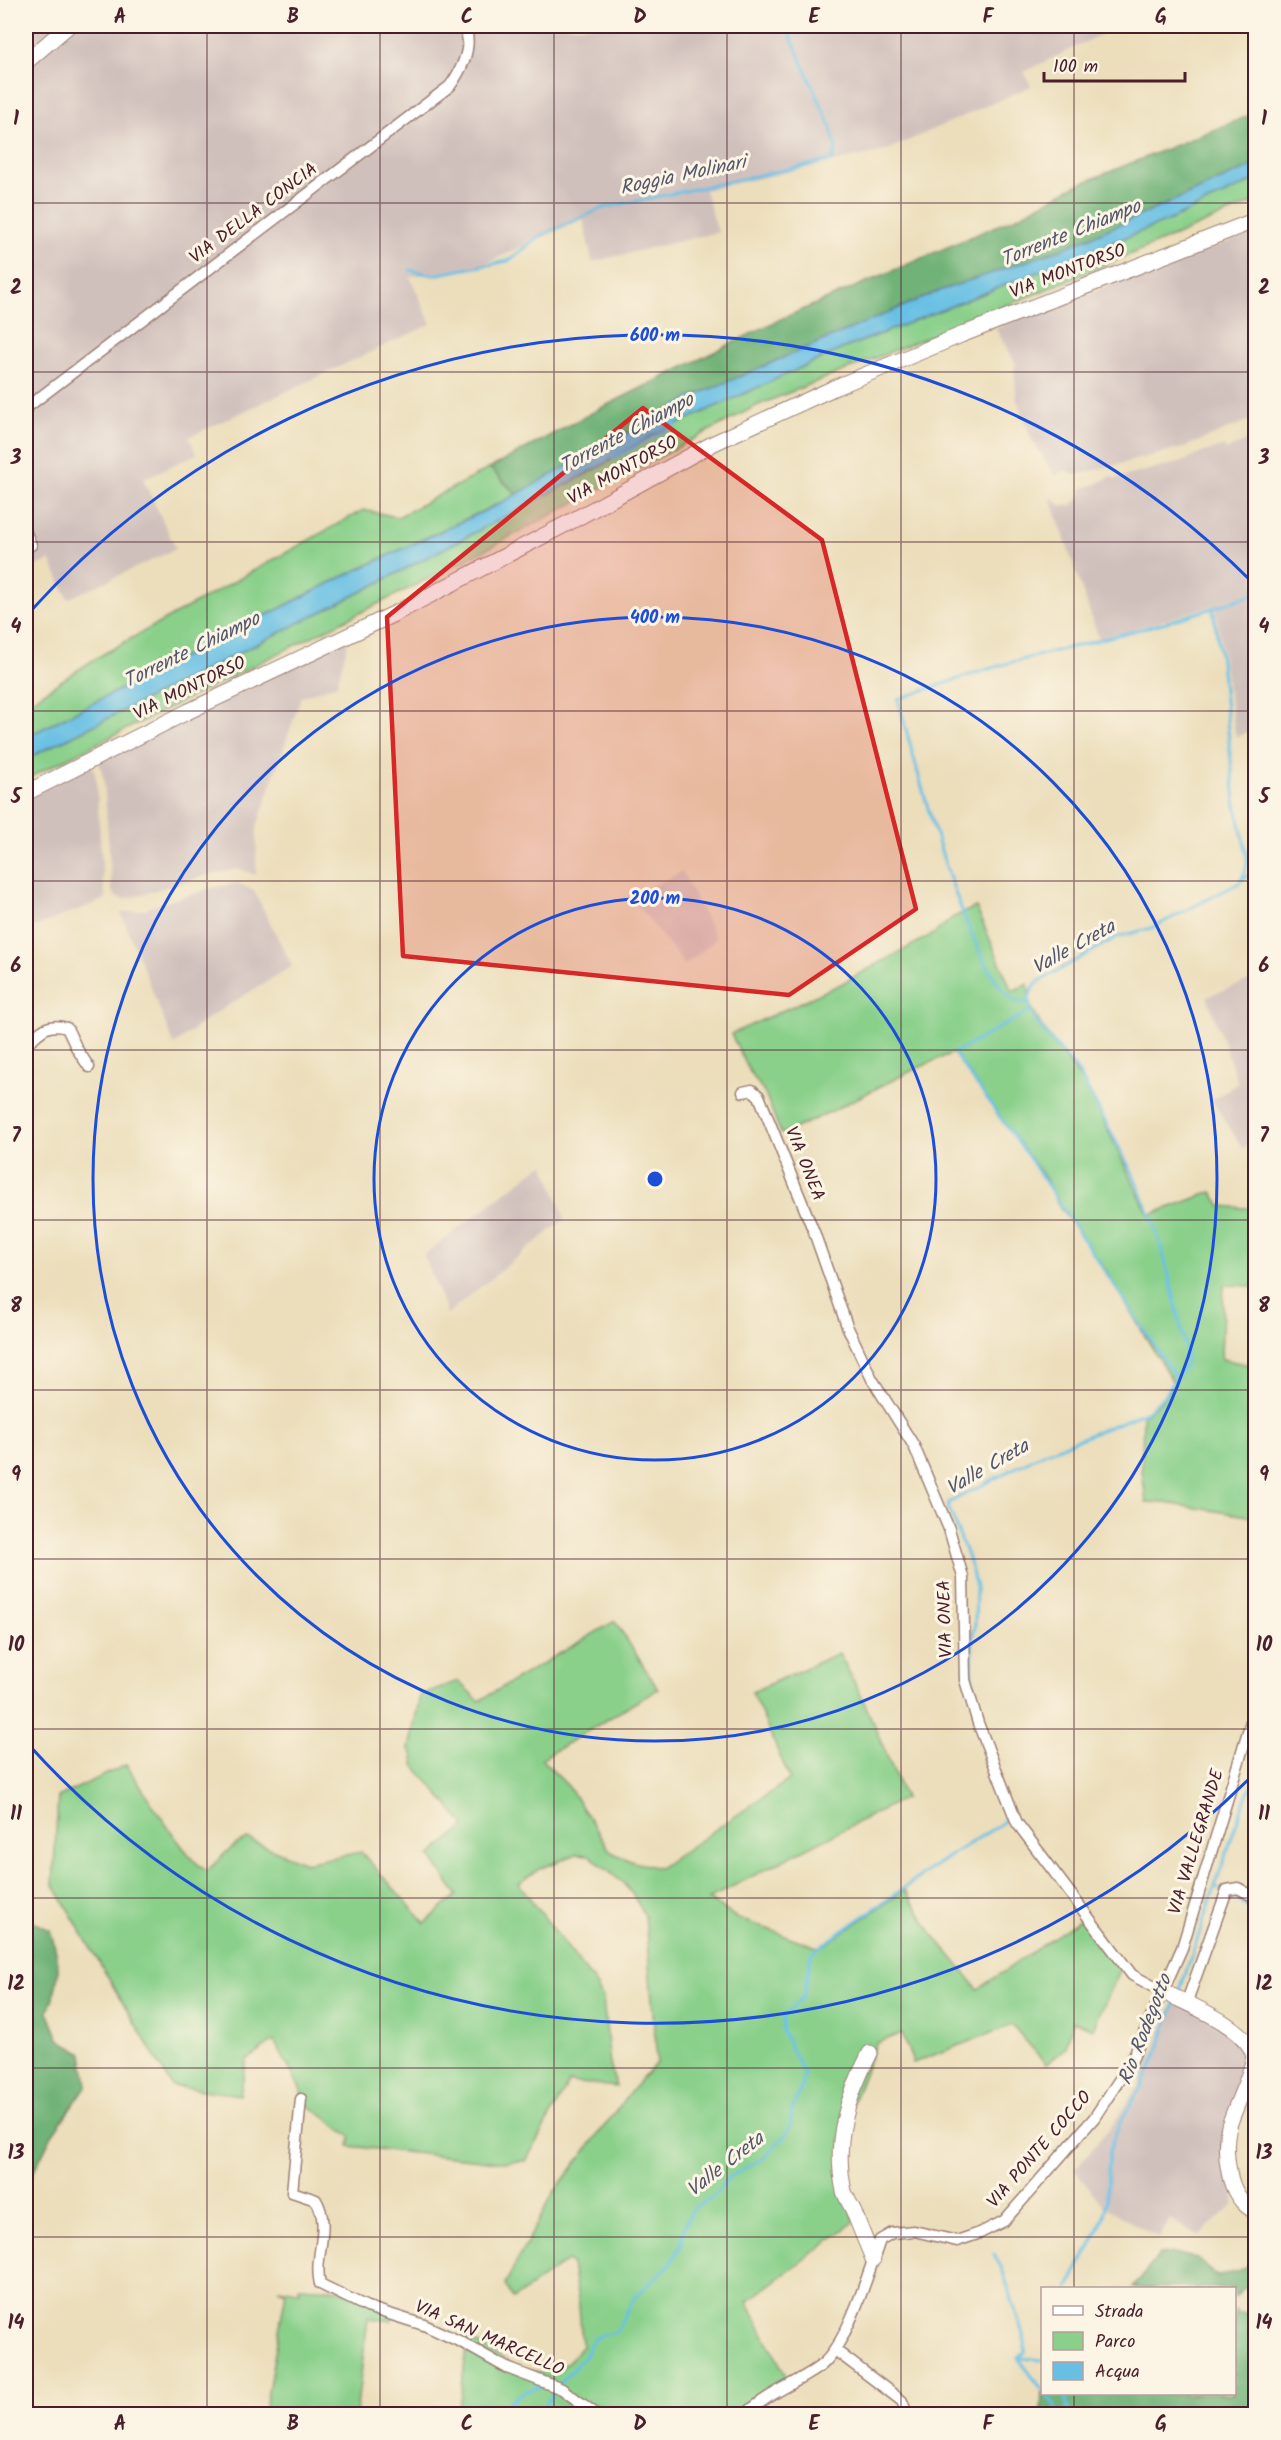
<svg xmlns="http://www.w3.org/2000/svg" width="1281" height="2440" font-family="Kalam,sans-serif">
  <style>
    .industrial { fill: #d0c0bc }
    .green { fill: #8ad08b; stroke: #6a785b; stroke-width: 1.5 }
    .forest { fill: #6fb277; stroke: #5c6851; stroke-width: 1.5 }
    .water { fill: #67c0e4; stroke: #587088; stroke-width: 1.5 }
    .lines { fill: none; stroke-linecap: round; stroke-linejoin: round }
    .stream { stroke: #67c0e4; stroke-width: 3 }
    .street-casing { stroke: #9b7e73; stroke-width: 13 }
    .secondary-casing { stroke: #9b7e73; stroke-width: 17 }
    .street { stroke: #fff; stroke-width: 10 }
    .secondary { stroke: #fff; stroke-width: 15 }
    .marked { fill: #d62828; fill-opacity: 0.2; stroke: #d62828; stroke-width: 4.5; stroke-linejoin: round }
    .grid { fill: none; stroke: #4a1f2b; stroke-width: 1.5; stroke-opacity: 0.55 }
    .ring { fill: none; stroke: #1d4ed8; stroke-width: 3 }
    .labels { text-anchor: middle; dominant-baseline: central; stroke-width: 6; stroke-linejoin: round; paint-order: stroke }
    .street-label { font-size: 18px; fill: #4a1f2b; stroke: #fcf5e5 }
    .water-label { font-size: 20px; font-style: italic; fill: #54576c; stroke: #fcf5e5 }
    .centre { fill: #1d4ed8; stroke: #fcf5e5; stroke-width: 3 }
    .ring-label { font-size: 18px; text-anchor: middle; font-weight: bold; fill: #1d4ed8; stroke: #fcf5e5; stroke-width: 6; stroke-linejoin: round; paint-order: stroke }
    .neatline { fill: none; stroke: #4a1f2b; stroke-width: 2 }
    .grid-label { font-size: 20px; text-anchor: middle; font-weight: bold; fill: #4a1f2b }
  </style>
  <rect width="100%" height="100%" fill="#fcf5e5"/>
  <filter id="ink" filterUnits="userSpaceOnUse"><feTurbulence type="fractalNoise" baseFrequency=".0167" numOctaves="2"/><feDisplacementMap in="SourceGraphic" scale="12" xChannelSelector="R" yChannelSelector="G"/><feConvolveMatrix kernelMatrix="1 2 1 2 8 2 1 2 1" color-interpolation-filters="sRGB"/></filter>
  <filter id="wash" filterUnits="userSpaceOnUse"><feTurbulence type="fractalNoise" baseFrequency=".008" numOctaves="4" result="noise"/><feDisplacementMap in="SourceGraphic" scale="24" xChannelSelector="R" yChannelSelector="G"/><feGaussianBlur stdDeviation="1.35" result="paint"/><feColorMatrix in="noise" values="0 0 0 0 0 0 0 0 0 0 0 0 0 0 0 0 0 1.4 0 .05"/><feComposite in="paint" operator="in"/></filter>
  <g filter="url(#wash)">
    <rect width="100%" height="100%" fill="#ecdebb"/>
    <!-- industrial -->
    <g class="industrial">
      <path d="M26 26H1096L1102 34 1024 72 1031 86 885 151 705 190 718 232 592 262 583 219 482 265 410 277 431 324 189 437 197 454 143 479 176 549 68 599 50 560 26 571Z"/>
      <path d="M1255 232V418L1182 448 1076 475 1066 470 1055 476 1031 438 1017 400 1014 370 1016 364 995 328Z"/>
      <path d="M1255 433V728L1236 738 1215 605 1099 639 1050 496 1060 505H1071L1080 498 1082 488 1097 484 1112 476 1114 479 1185 461 1201 453 1224 446 1226 450 1251 439 1250 436Z"/>
      <path d="M349 639 337 684 301 697 257 827 256 875 239 869 203 876 137 896 124 899 116 897 112 892 104 780 99 761Z"/>
      <path d="M92 763 96 778 103 882 106 899 26 930V796Z"/>
      <path d="M682 872 716 939 685 965 630 896Z"/>
      <path d="M238 883 254 891 292 966 211 1016 174 1045 121 913 141 910 207 889Z"/>
      <path d="M1255 979V1141L1243 1149 1212 1100 1238 1083 1207 996Z"/>
      <path d="M544 1163 565 1219 447 1314 424 1255Z"/>
      <path d="M1175 1998 1253 2048 1232 2115 1234 2203 1199 2236 1170 2219 1159 2238 1104 2206 1074 2170 1112 2125 1140 2084Z"/>
    </g>
    <!-- green -->
    <g class="green">
      <path d="M1255 180V202L1067 281 756 406 464 561 26 779V759L359 593 596 469 651 436 842 349 1170 220Z"/>
      <path d="M490 468 517 495 338 579 26 737V704L98 657 363 510 398 517Z"/>
      <path d="M976 907 1012 991 1028 984 1030 1005 1042 1027 1088 1089 1149 1215 1212 1192 1221 1206 1255 1209 1253 1286 1224 1285 1221 1354 1222 1359 1255 1366V1517L1165 1503 1146 1502 1142 1469 1143 1416 1162 1400 1174 1384 1106 1271 1059 1206 1045 1178 953 1053C894 1075 840 1111 781 1134L765 1093 750 1072 731 1034 841 984 935 933 952 918Z"/>
      <path d="M615 1621 658 1689 541 1759 568 1786 611 1852 633 1862 659 1868 790 1779 752 1692 839 1653 862 1697 905 1798 708 1899 737 1918 817 1947 826 1944 905 1890 935 1937 978 1989 1085 1916 1121 1968 1093 2029 1073 2021 1066 2047 1046 2064 1012 2025 913 2063 902 2033 876 2043 850 2110 842 2169 854 2222 747 2302 787 2378 745 2414H453L459 2410 468 2338C508 2362 549 2397 582 2345L579 2305 572 2265 567 2261 513 2299 505 2284 554 2192 632 2090 657 2062 645 1916 633 1895 623 1883 589 1855 577 1854 539 1869 519 1884 596 1985 603 1999 610 2064 616 2087 569 2082 526 2161 499 2162 349 2146 351 2137 302 2100 301 2090 274 2041 247 2060 240 2095 172 2086 53 1884 58 1797 126 1765C142 1787 187 1862 207 1871 218 1861 233 1843 248 1839L305 1863 361 1852 425 1923 457 1895 430 1856 465 1826 414 1765 413 1755 409 1749 420 1695 458 1681 479 1701Z"/>
      <path d="M299 2287 340 2289 393 2310 392 2321 368 2318 356 2414H264L286 2292 278 2289 300 2292Z"/>
    </g>
    <!-- forest -->
    <g class="forest">
      <path d="M1255 113V165L1121 224 1059 250 939 291 694 396 517 495 490 468 603 407 781 319 1017 217 1077 185Z"/>
      <path d="M26 1918 50 1930C61 1965 61 1977 48 2012L59 2039 82 2054 87 2085 52 2135 32 2175 26 2182Z"/>
      <path d="M1175 2253 1200 2260 1214 2275C1228 2275 1246 2270 1255 2259V2286L1242 2290 1235 2297 1234 2288H1133L1159 2255Z"/>
      <path d="M1235 2311 1238 2314 1247 2313 1255 2319V2414H1041L1042 2391V2394H1234Z"/>
    </g>
    <!-- water -->
    <path class="water" d="M1255 165V180L1170 220 842 349 651 436 596 469 359 593 26 759V737L338 579 499 504 694 396 939 291 1059 250 1121 224Z"/>
    <g class="lines">
      <!-- stream -->
      <g class="stream">
        <path d="M410 270 433 275 508 261 542 235 603 208 833 160 836 147 830 125 786 26"/>
        <path d="M613 459 676 425"/>
        <path d="M1242 879 1256 871"/>
        <path d="M1028 1002H1017C966 972 915 761 898 699 939 686 979 670 1021 660 1100 639 1179 622 1256 593"/>
        <path d="M1030 1011 954 1053 1032 1162 1176 1378"/>
        <path d="M973 1691 972 1639 975 1625 976 1587 969 1561 948 1506 950 1502 1042 1454 1146 1412 1164 1396 1186 1364V1350C1175 1303 1166 1254 1148 1209 1130 1163 1103 1119 1080 1075 1066 1049 1007 1011 1038 982L1117 937 1152 928 1239 883C1245 874 1248 866 1247 856L1235 801 1221 660 1213 609"/>
        <path d="M1216 1887 1256 1912"/>
        <path d="M1179 1993 1241 1810 1248 1792 1256 1781"/>
        <path d="M994 2254 1002 2269 1025 2341V2352L1018 2358"/>
        <path d="M1069 2288C1078 2263 1096 2242 1104 2215 1111 2189 1104 2163 1113 2139 1121 2116 1137 2096 1148 2075 1160 2052 1165 2025 1175 2002"/>
        <path d="M1018 2358 1042 2389"/>
        <path d="M1020 2358 1042 2360"/>
        <path d="M559 2385 580 2361 584 2359C591 2337 594 2336 616 2332L635 2297 669 2265 681 2244 685 2224 693 2208 714 2196 729 2177 763 2158 785 2136 791 2124V2113L800 2091 804 2074 782 2031 783 2017 803 1997 810 1959 814 1951 951 1855 1001 1824 1010 1814"/>
        <path d="M1046 2394 1054 2404 1058 2414"/>
        <path d="M1066 2394 1068 2414"/>
        <path d="M491 2414 525 2391 544 2386"/>
        <path d="M540 2414 555 2390"/>
      </g>
    </g>
  </g>
  <g filter="url(#ink)">
    <g class="lines">
      <!-- street casing -->
      <g class="street-casing">
        <g id="street">
          <path d="M26 408 450 86C462 69 473 47 465 26"/>
          <path d="M26 533 31 545"/>
          <path d="M26 1044C41 1032 46 1022 67 1028L77 1049 89 1067"/>
          <path d="M743 1092 752 1090 759 1096 814 1232 847 1326 872 1379 914 1446 949 1529 963 1577 965 1680 978 1723 1017 1823 1132 1975 1164 1992"/>
          <path d="M1186 2004 1227 1890 1238 1888 1256 1898"/>
          <path d="M301 2099 292 2192 316 2200C332 2227 313 2256 320 2284L367 2307 424 2325 461 2342 507 2368 562 2389 596 2414"/>
          <path d="M835 2350 902 2401 907 2414"/>
          <path d="M746 2414C767 2394 795 2384 819 2367 846 2349 869 2271 880 2240L892 2233 914 2231 957 2241 980 2233 1004 2221 1094 2118 1131 2062 1182 1948 1253 1715 1256 1700"/>
        </g>
      </g>
      <!-- secondary casing -->
      <g class="secondary-casing">
        <g id="secondary">
          <path d="M26 62 68 26"/>
          <path d="M26 793 189 711 396 613 568 523 714 443 836 387 961 335 1256 220"/>
          <path d="M1164 1992C1189 2005 1243 2025 1253 2053 1257 2063 1233 2111 1229 2126 1225 2141 1226 2157 1229 2172 1232 2189 1239 2203 1256 2212"/>
          <path d="M870 2053C847 2097 833 2142 844 2191 846 2198 851 2205 854 2212 860 2228 867 2244 873 2259"/>
        </g>
      </g>
      <!-- street -->
      <use href="#street" class="street"/>
      <!-- secondary -->
      <use href="#secondary" class="secondary"/>
    </g>
  </g>
  <!-- marked area -->
  <path class="marked" d="M643 408 822 540 916 909 789 995 403 956 387 617Z"/>
  <!-- grid -->
  <path class="grid" d="M207 26V2414M380 26V2414M554 26V2414M727 26V2414M901 26V2414M1074 26V2288M26 203H1256M26 372H1256M26 542H1256M26 711H1256M26 881H1256M26 1050H1256M26 1220H1256M26 1390H1256M26 1559H1256M26 1729H1256M26 1898H1256M26 2068H1256M26 2237H1256M1074 2394V2414"/>
  <!-- distance rings -->
  <g class="ring">
    <circle cx="655" cy="1179" r="281"/>
    <circle cx="655" cy="1179" r="562"/>
    <path d="M1252 1776A844 844 0 0 1 28 1744M28 614A844 844 0 0 1 1252 582"/>
  </g>
  <g class="labels">
    <!-- street labels -->
    <g class="street-label">
      <text transform="translate(254 214) rotate(-37)">VIA DELLA CONCIA</text>
      <text transform="translate(1068 272) rotate(-21)">VIA MONTORSO</text>
      <text transform="translate(623 471) rotate(-29)">VIA MONTORSO</text>
      <text transform="translate(190 689) rotate(-26)">VIA MONTORSO</text>
      <text transform="translate(804 1164) rotate(68)">VIA ONEA</text>
      <text transform="translate(946 1619) rotate(-92)">VIA ONEA</text>
      <text transform="translate(1197 1842) rotate(-73)">VIA VALLEGRANDE</text>
      <text transform="translate(1040 2150) rotate(-49)">VIA PONTE COCCO</text>
      <text transform="translate(489 2339) rotate(24)">VIA SAN MARCELLO</text>
    </g>
    <!-- water labels -->
    <g class="water-label">
      <text transform="translate(683 176) rotate(-12)">Roggia Molinari</text>
      <text transform="translate(1071 234) rotate(-22)">Torrente Chiampo</text>
      <text transform="translate(627 434) rotate(-28)">Torrente Chiampo</text>
      <text transform="translate(192 651) rotate(-26)">Torrente Chiampo</text>
      <text transform="translate(1074 948) rotate(-29)">Valle Creta</text>
      <text transform="translate(988 1468) rotate(-30)">Valle Creta</text>
      <text transform="translate(1146 2030) rotate(-69)">Rio Rodegotto</text>
      <text transform="translate(726 2165) rotate(-38)">Valle Creta</text>
    </g>
  </g>
  <circle cx="655" cy="1179" r="9" class="centre"/>
  <g class="ring-label">
    <text x="655" y="341">600 m</text>
    <text x="655" y="623">400 m</text>
    <text x="655" y="904">200 m</text>
  </g>
  <!-- margin -->
  <rect width="1281" height="2440" fill="none" stroke="#fcf5e5" stroke-width="66"/>
  <!-- legend -->
  <rect x="1041" y="2287" width="195" height="108" fill="#fcf5e5" stroke="#b59f9b" stroke-width="1.5"/>
  <rect x="1053" y="2306" width="30" height="9" fill="#ffffff" stroke="#b59f9b" stroke-width="1.5"/>
  <text x="1095" y="2317" font-size="18" fill="#4a1f2b">Strada</text>
  <rect x="1053" y="2332" width="30" height="18" fill="#8ad08b" stroke="#b59f9b" stroke-width="1.5"/>
  <text x="1095" y="2347" font-size="18" fill="#4a1f2b">Parco</text>
  <rect x="1053" y="2362" width="30" height="18" fill="#67c0e4" stroke="#b59f9b" stroke-width="1.5"/>
  <text x="1095" y="2377" font-size="18" fill="#4a1f2b">Acqua</text>
  <!-- scale -->
  <path d="M1044 72v9h141v-9" fill="none" stroke="#4a1f2b" stroke-width="3"/>
  <text x="1053" y="72" font-size="18" fill="#4a1f2b" stroke="#fcf5e5" stroke-width="4.5" paint-order="stroke">100 m</text>
  <rect x="33" y="33" width="1215" height="2374" class="neatline"/>
  <g class="grid-label">
    <text x="120" y="23">A</text>
    <text x="293" y="23">B</text>
    <text x="467" y="23">C</text>
    <text x="640" y="23">D</text>
    <text x="814" y="23">E</text>
    <text x="988" y="23">F</text>
    <text x="1161" y="23">G</text>
    <text x="16" y="125">1</text>
    <text x="1264" y="125">1</text>
    <text x="16" y="294">2</text>
    <text x="1264" y="294">2</text>
    <text x="16" y="464">3</text>
    <text x="1264" y="464">3</text>
    <text x="16" y="633">4</text>
    <text x="1264" y="633">4</text>
    <text x="16" y="803">5</text>
    <text x="1264" y="803">5</text>
    <text x="16" y="972">6</text>
    <text x="1264" y="972">6</text>
    <text x="16" y="1142">7</text>
    <text x="1264" y="1142">7</text>
    <text x="16" y="1312">8</text>
    <text x="1264" y="1312">8</text>
    <text x="16" y="1481">9</text>
    <text x="1264" y="1481">9</text>
    <text x="16" y="1651">10</text>
    <text x="1264" y="1651">10</text>
    <text x="16" y="1820">11</text>
    <text x="1264" y="1820">11</text>
    <text x="16" y="1990">12</text>
    <text x="1264" y="1990">12</text>
    <text x="16" y="2159">13</text>
    <text x="1264" y="2159">13</text>
    <text x="16" y="2329">14</text>
    <text x="1264" y="2329">14</text>
    <text x="120" y="2430">A</text>
    <text x="293" y="2430">B</text>
    <text x="467" y="2430">C</text>
    <text x="640" y="2430">D</text>
    <text x="814" y="2430">E</text>
    <text x="988" y="2430">F</text>
    <text x="1161" y="2430">G</text>
  </g>
</svg>
